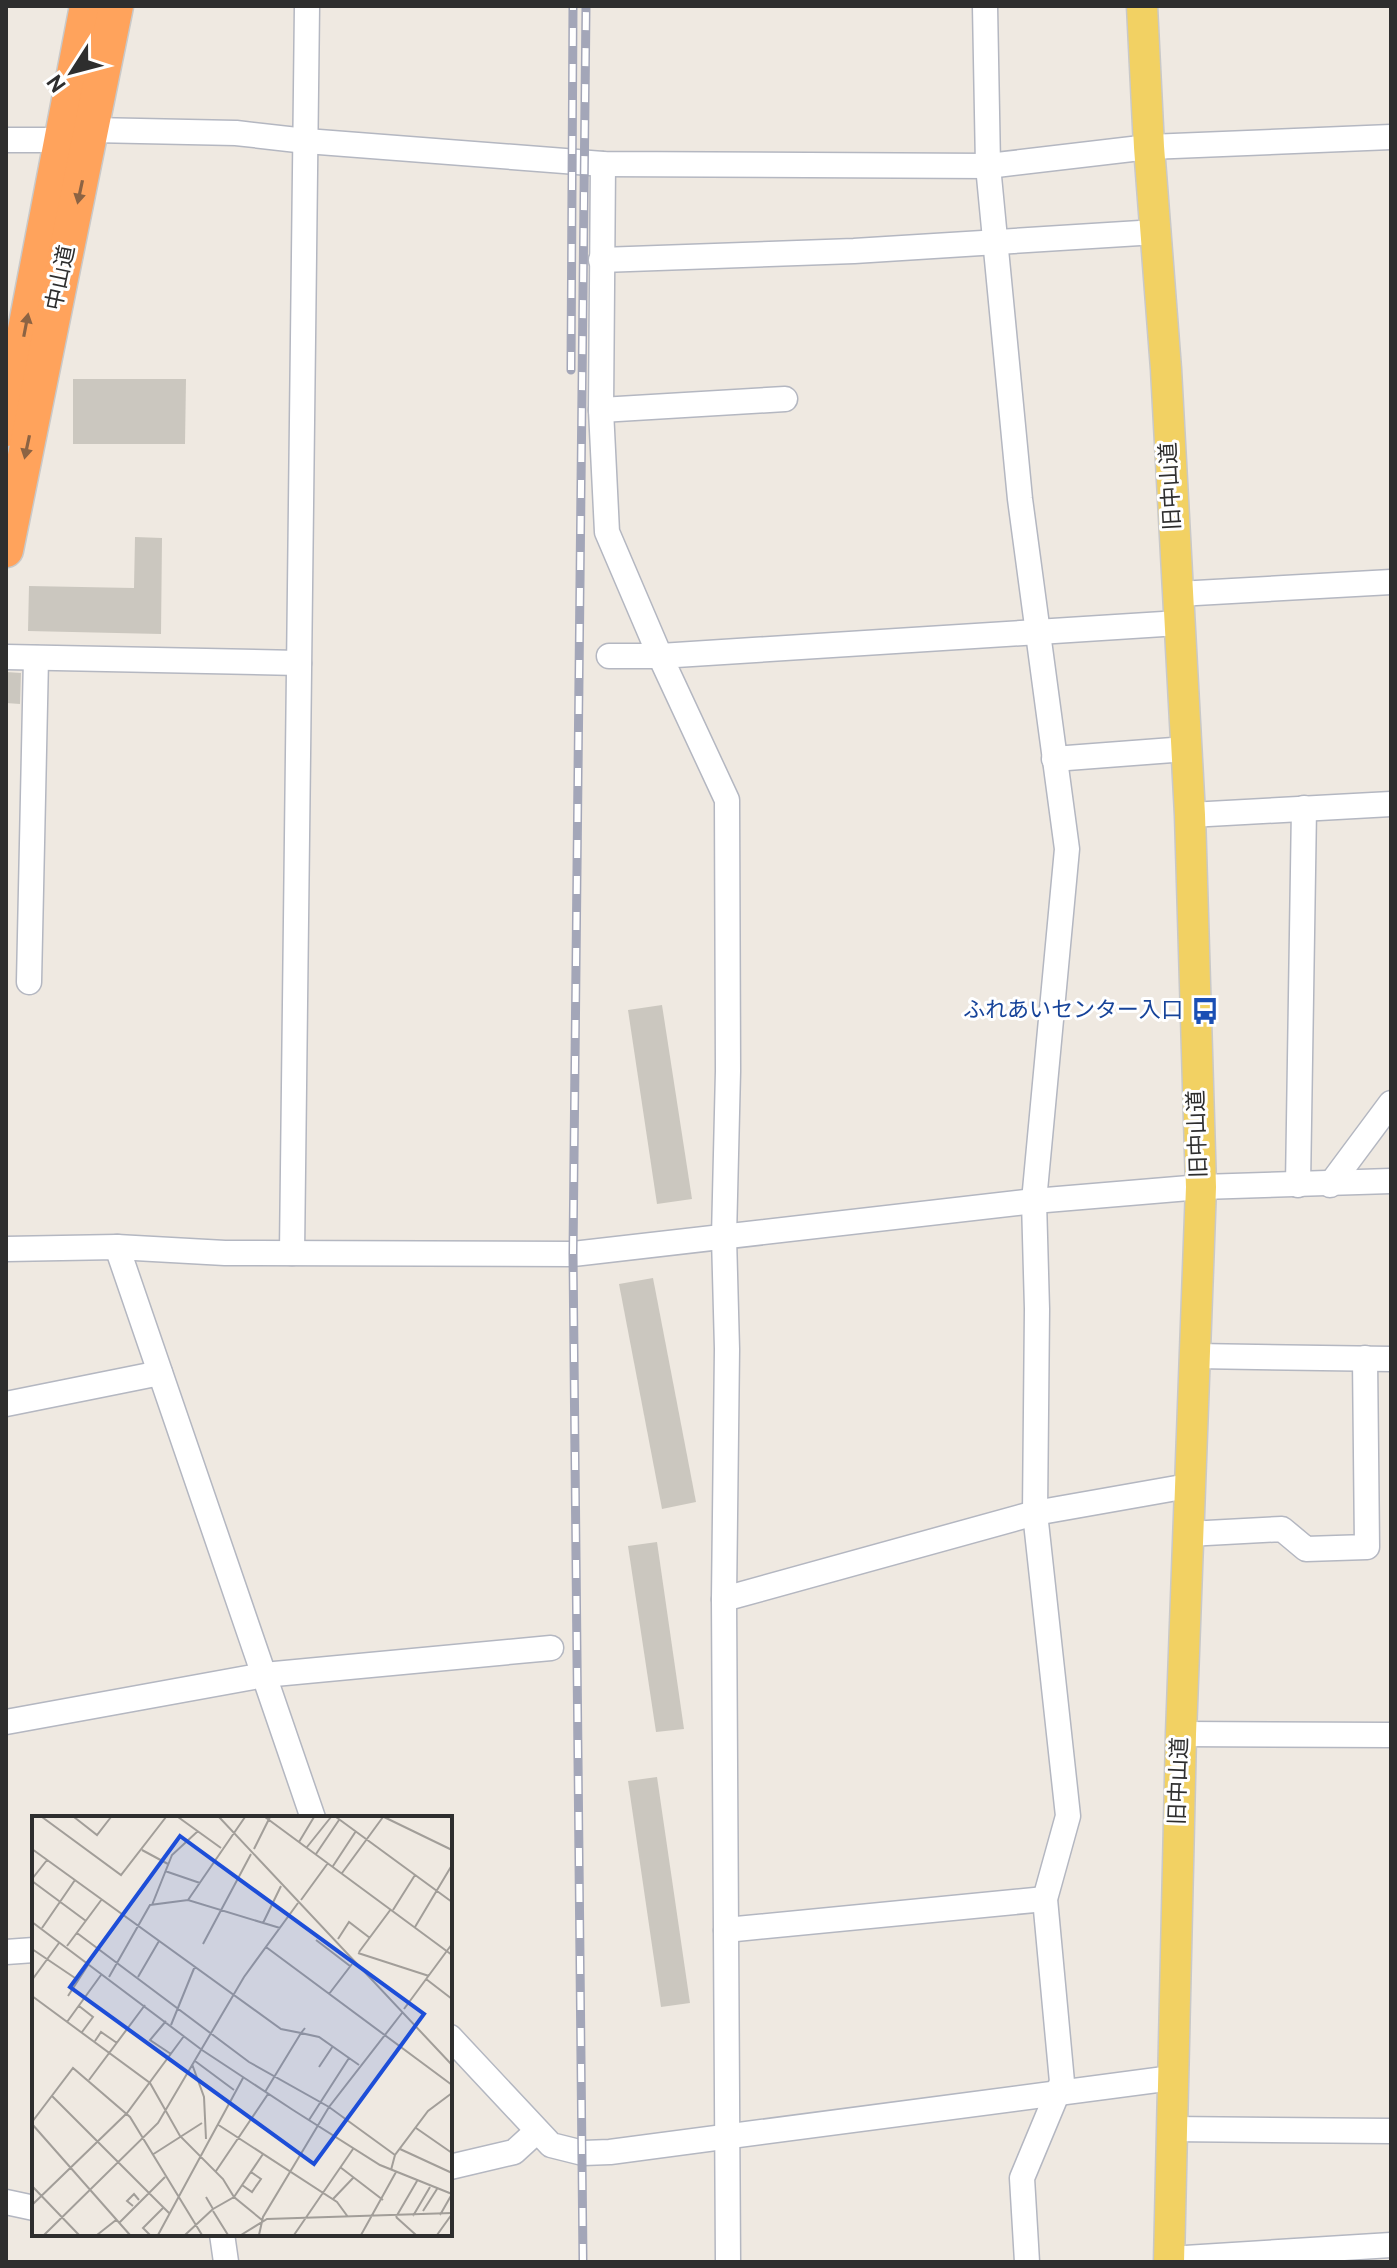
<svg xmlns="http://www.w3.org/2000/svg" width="1397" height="2268" font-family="Overpass,'Noto Sans JP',sans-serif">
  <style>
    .building { fill: #cbc7bf }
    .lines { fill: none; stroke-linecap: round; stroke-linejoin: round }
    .minor-casing { stroke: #b4b7c1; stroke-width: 27 }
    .major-casing { stroke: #c9c9c9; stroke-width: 33 }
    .highway-casing { stroke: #c9c9c9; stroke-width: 37 }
    .minor { stroke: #fff; stroke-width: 24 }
    .major { stroke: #f2d163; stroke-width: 30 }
    .highway { stroke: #ffa35c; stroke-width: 34 }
    .rail-casing { stroke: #a3a6b8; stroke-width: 9 }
    .rail { stroke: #fff; stroke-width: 6; stroke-dasharray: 18; stroke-linecap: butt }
    .oneway { fill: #8c6343 }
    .labels { text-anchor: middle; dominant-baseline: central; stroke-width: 6; stroke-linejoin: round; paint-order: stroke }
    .street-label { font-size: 22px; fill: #2e2e2e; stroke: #fff }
    .transit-label { font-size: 22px; fill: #164399; stroke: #fff; text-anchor: end }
    .inset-road { fill: none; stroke: #a29e99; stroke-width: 2 }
    .view { fill: #1d4ed8; fill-opacity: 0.15; stroke: #1d4ed8; stroke-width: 4 }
    .inset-edge { fill: none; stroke: #2e2e2e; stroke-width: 4 }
  </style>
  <rect width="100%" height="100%" fill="#efe9e1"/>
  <!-- building -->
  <g class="building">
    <path d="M73 379H186L185 444H73Z"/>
    <path d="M135 537 162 538 161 634 28 631 29 586 134 588Z"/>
    <path d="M6 672 21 673 20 704 6 703Z"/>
    <path d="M662 1005 692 1199 657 1204 628 1010Z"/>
    <path d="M653 1278 696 1502 662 1509 619 1284Z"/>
    <path d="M657 1542 684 1729 656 1732 628 1546Z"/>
    <path d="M657 1777 690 2003 661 2007 628 1781Z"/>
  </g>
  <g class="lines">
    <!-- minor casing -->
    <g class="minor-casing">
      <g id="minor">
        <path d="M985 6 988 166 1020 499 1067 849 1034 1201 1037 1309 1035 1513 1068 1816 1045 1899 1062 2082 1022 2178 1027 2262"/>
        <path d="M92 130 236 133 306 141 603 164 988 166 1149 147 1391 137"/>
        <path d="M6 140H62"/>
        <path d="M603 164 601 410 607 532 660 656H609"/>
        <path d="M601 260 854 251 1156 232"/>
        <path d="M601 410 785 399"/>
        <path d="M1178 594 1391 582"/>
        <path d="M6 657 299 663"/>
        <path d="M1054 759 1186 749"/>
        <path d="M1190 815 1391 804"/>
        <path d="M29 982 36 658"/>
        <path d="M1298 1185 1304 808"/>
        <path d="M1330 1185 1391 1103"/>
        <path d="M117 1247 313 1818"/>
        <path d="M6 1249 117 1247 225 1253 573 1254 1034 1201 1201 1187 1391 1181"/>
        <path d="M292 1253 307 6"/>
        <path d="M1196 1356 1391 1359"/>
        <path d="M6 1404 160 1373"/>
        <path d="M1188 1534 1282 1529 1306 1549 1367 1547 1365 1358"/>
        <path d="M724 1599 1035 1513 1188 1486"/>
        <path d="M6 1722 264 1675 551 1648"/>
        <path d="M1181 1734 1391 1735"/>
        <path d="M726 1930 1045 1899"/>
        <path d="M6 1952 34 1950"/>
        <path d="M450 2037 551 2145 583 2153 610 2152 1172 2078"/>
        <path d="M1170 2129 1391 2131"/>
        <path d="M450 2167 514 2152 537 2131"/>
        <path d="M6 2202 34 2208"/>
        <path d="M222 2234 226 2262"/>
        <path d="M1169 2259 1391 2245"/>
        <path d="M728 2262 724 1599 727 1349 724 1237 728 1071 727 800 660 656 1179 623"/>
      </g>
    </g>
    <!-- major casing -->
    <g class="major-casing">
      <path id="major" d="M1142 6 1149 147 1166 369 1190 815 1201 1187 1181 1734 1169 2262"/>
    </g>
    <!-- highway casing -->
    <g class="highway-casing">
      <g id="highway">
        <path d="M6 429 87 6"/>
        <path d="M6 550 116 6"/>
      </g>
    </g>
    <!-- minor -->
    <use href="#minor" class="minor"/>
    <!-- major -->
    <use href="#major" class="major"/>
    <!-- highway -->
    <use href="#highway" class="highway"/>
    <!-- rail casing -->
    <g class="rail-casing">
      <g id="rail">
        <path d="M571 370 573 6"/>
        <path d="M583 2262 573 1254 586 6"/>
      </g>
    </g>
    <!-- rail -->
    <use href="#rail" class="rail"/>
  </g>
  <!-- one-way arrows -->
  <defs><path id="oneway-solid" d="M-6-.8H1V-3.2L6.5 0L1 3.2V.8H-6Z" transform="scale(2)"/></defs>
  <g class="oneway">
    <use href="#oneway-solid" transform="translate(80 192) rotate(102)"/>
    <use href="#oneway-solid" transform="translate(26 325) rotate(-79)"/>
    <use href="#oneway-solid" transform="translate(27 447) rotate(102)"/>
  </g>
  <!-- icons -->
  <defs>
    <g id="bus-bare" transform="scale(2.16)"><path d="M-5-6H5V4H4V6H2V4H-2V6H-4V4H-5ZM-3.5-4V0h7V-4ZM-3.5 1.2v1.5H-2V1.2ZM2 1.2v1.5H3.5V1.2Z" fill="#1a4fb4" stroke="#fff" stroke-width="2.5" paint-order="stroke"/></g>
  </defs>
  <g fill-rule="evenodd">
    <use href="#bus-bare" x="1205" y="1011"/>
  </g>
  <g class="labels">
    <!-- street labels -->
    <g class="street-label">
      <text transform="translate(62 278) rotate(-78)">中山道</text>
      <text transform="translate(1172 486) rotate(-93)">旧中山道</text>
      <text transform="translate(1199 1134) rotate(-92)">旧中山道</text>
      <text transform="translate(1180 1781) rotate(-88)">旧中山道</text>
    </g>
    <!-- transit labels -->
    <g class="transit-label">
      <text x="1183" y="1011">ふれあいセンター入口</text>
    </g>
  </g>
  <!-- overview -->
  <g transform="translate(32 1816)">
    <rect width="420" height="420" fill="#efe9e1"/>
    <path class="inset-road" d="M10 1 89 59 134 1M42 1 65 19 79 1M146 1 189 32M187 1 420 249M233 1 420 139M304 1 420 86M352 1 420 34M267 26 282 1M275 31 299 1M0 33 249 213 269 217 233 276M222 33 238 1M110 34 136 48M284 38 307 4M301 50 324 15M133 55 168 67M310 57 351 1M0 63 15 44M0 65 54 105M156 84 213 1M269 84 296 47M120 89 140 39 166 15M361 94 383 59M0 106 170 234 261 294 348 349 420 378M231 107 249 70M383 111 420 49M10 112 43 64M45 117 217 246 297 291 363 339M306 123 317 106 338 122M284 124 318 150M171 128 219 38M35 130 70 83M234 131 420 269M0 133 46 164M327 136 359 93M326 137 397 160M77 161 118 89 156 84 248 112M106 161 127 125M394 163 420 183M0 164 27 127M297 178 320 148M0 180 118 267 148 320 191 363 202 381 230 404M36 180 56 149M47 190 61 201 50 216M372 193 420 128M134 205 118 224 139 238M35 206 69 159M139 209 163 150M273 212 269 217 287 221 327 249M63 225 69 216 85 227M163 245 202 274M160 248 172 281 174 323M287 251 301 230M57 264 113 189M20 280 138 398M277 304 317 242M0 306 41 252 98 301 170 419M0 308 98 419M185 308 305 386 316 401M384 312 420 337M368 333 420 357M120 339 170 307M308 351 351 384M359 354 363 339 396 295 420 277M184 355 236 278M210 369 220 376 229 363 219 356M0 370 47 419M174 381 181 393 202 381 231 338M301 383 322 361M0 389 95 297 152 220M101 390 95 385 102 378 107 384M181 395 196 419M391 395 405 373M408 399 420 378M381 400 398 371M364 401 385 365M364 401 384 419M87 407 133 361M12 419 126 307 212 161 266 87M65 419 84 404M118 419 111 412 132 391M126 419 211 262M153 419 181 393M209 419 235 403 420 397M227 419 231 401 297 291 370 197M262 419 321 333M329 419 364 356M405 419 420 398"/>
    <path class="view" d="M148 20 392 198 282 348 38 171Z"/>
    <rect width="420" height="420" class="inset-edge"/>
  </g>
  <!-- border -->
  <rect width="1397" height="2268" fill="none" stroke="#2e2e2e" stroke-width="16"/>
  <!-- north arrow -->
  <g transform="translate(72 72) rotate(234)" stroke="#ffffff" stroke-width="6" paint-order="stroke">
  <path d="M0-6L14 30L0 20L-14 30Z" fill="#2e2e2e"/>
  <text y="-12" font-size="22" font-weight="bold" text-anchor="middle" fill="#2e2e2e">N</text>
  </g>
</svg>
